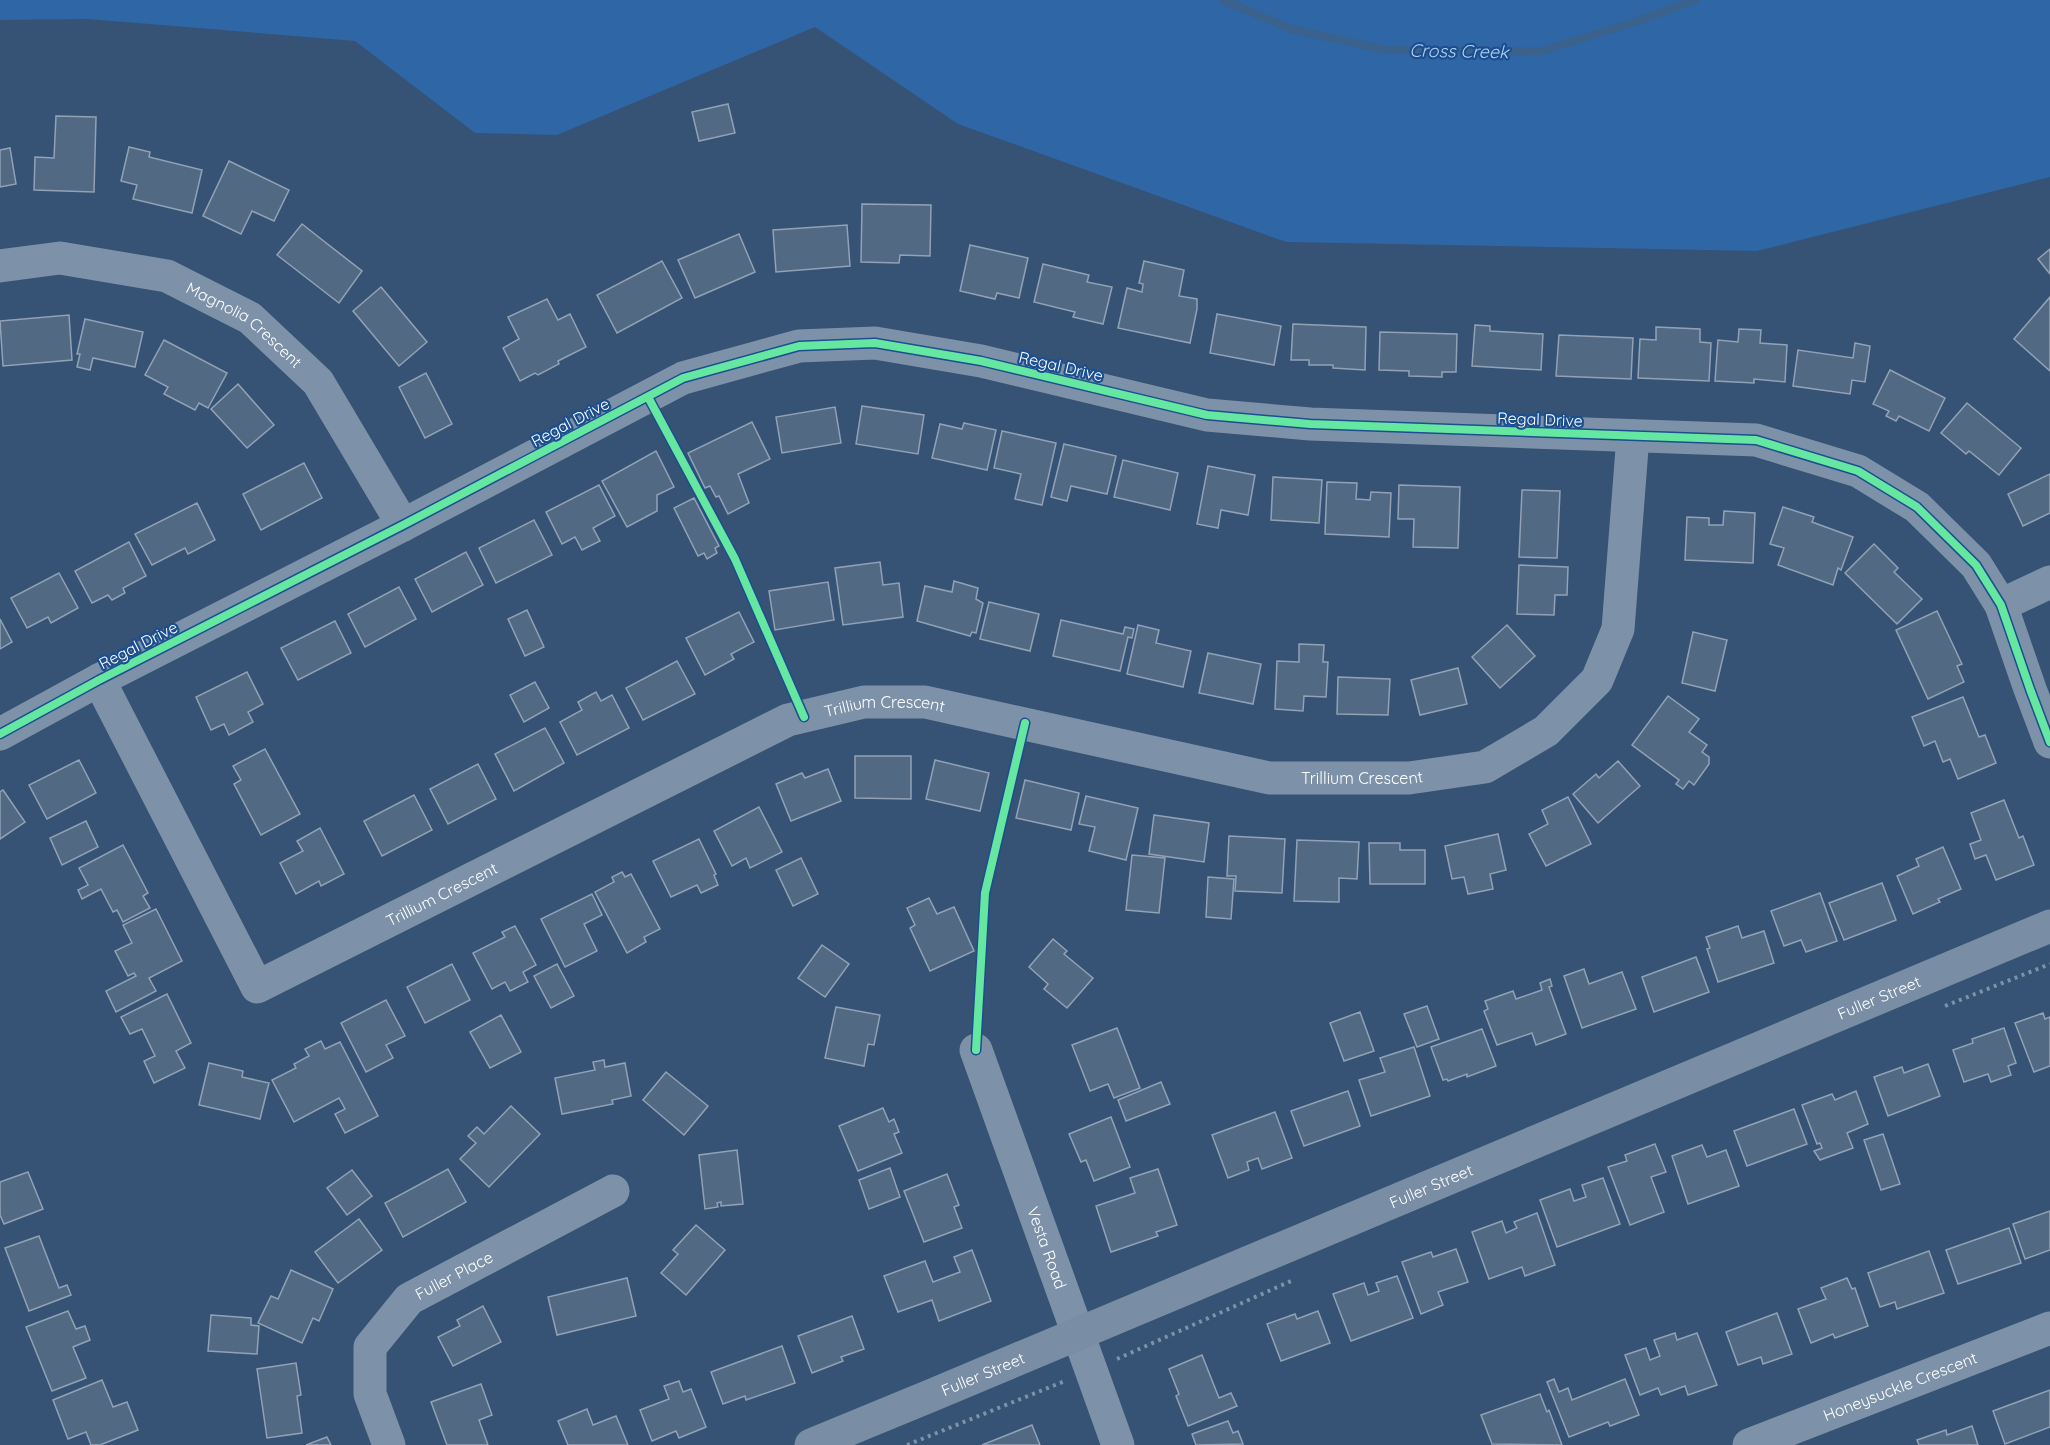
<svg xmlns="http://www.w3.org/2000/svg" width="2050" height="1445" font-family="Quicksand,sans-serif">
  <style>
    .green { fill: #2f66a5 }
    .lines { fill: none; stroke-linecap: round; stroke-linejoin: round }
    .stream { stroke: #3b618d; stroke-width: 8 }
    .building { fill: #526984; stroke: #92a2b6; stroke-width: 1.5 }
    .path { stroke: #7d92a8; stroke-width: 4; stroke-dasharray: 3 4.5; stroke-linecap: butt }
    .street { stroke: #7d92a8; stroke-width: 33 }
    .secondary { stroke: #798da4; stroke-width: 33 }
    .cycleway-casing { stroke: #1b4f8f; stroke-width: 11 }
    .cycleway { stroke: #66e7a1; stroke-width: 8 }
    .labels { text-anchor: middle; dominant-baseline: central; stroke-width: 4.5; stroke-linejoin: round; paint-order: stroke }
    .street-label { font-size: 16px; fill: #fff; stroke: #1b4f8f }
    .water-label { font-size: 18px; font-style: italic; fill: #b5d3f5; stroke: #1b4f8f }
  </style>
  <rect width="100%" height="100%" fill="#365274"/>
  <!-- green -->
  <path class="green" d="M0 0H2050V177L1757 251 1286 242 958 124 815 27 557 135 475 133 355 41 88 19 0 20Z"/>
  <g class="lines">
    <!-- stream -->
    <path class="stream" d="M1223 0 1291 29 1386 50 1542 51 1635 22 1695 0"/>
  </g>
  <!-- building -->
  <g class="building">
    <path d="M728 104 735 133 699 141 692 112Z"/>
    <path d="M56 116 96 117 94 192 34 190 35 157 54 158Z"/>
    <path d="M129 147 150 152 149 157 202 170 192 213 133 199 137 185 121 181Z"/>
    <path d="M10 148 16 184 0 187V150Z"/>
    <path d="M229 161 289 190 274 221 252 211 241 234 203 216Z"/>
    <path d="M862 204 931 205 930 256 900 255 899 263 861 262Z"/>
    <path d="M302 224 362 271 339 303 277 255Z"/>
    <path d="M847 225 850 266 776 272 773 230Z"/>
    <path d="M739 234 755 272 695 298 678 260Z"/>
    <path d="M970 245 1028 258 1019 298 997 293 995 299 960 291Z"/>
    <path d="M2050 249V274L2038 259Z"/>
    <path d="M662 261 682 298 617 333 597 295Z"/>
    <path d="M1144 261 1184 270 1179 296 1197 299V309L1190 343 1118 328 1127 288 1142 292 1143 284 1139 283Z"/>
    <path d="M1043 264 1089 275 1087 282 1112 287 1103 324 1073 317 1075 312 1034 302Z"/>
    <path d="M381 287 427 342 399 366 353 311Z"/>
    <path d="M2050 297V371L2014 339Z"/>
    <path d="M547 299 558 320 570 314 586 347 558 361 559 364 538 375 535 373 520 381 503 348 519 339 508 317Z"/>
    <path d="M1217 314 1281 326 1274 365 1210 353Z"/>
    <path d="M69 315 72 360 3 366 0 321Z"/>
    <path d="M85 319 143 332 135 367 93 358 90 370 77 367 80 354H77Z"/>
    <path d="M1293 324 1366 327 1365 370 1333 368V365H1309V360H1291Z"/>
    <path d="M1475 325 1490 326V331L1543 334 1541 370 1472 366Z"/>
    <path d="M1656 327 1700 329V342L1711 343 1709 381 1638 378 1640 339 1656 340Z"/>
    <path d="M1739 329 1761 330 1760 343 1787 345 1785 382 1754 379V383L1715 381 1718 340 1738 342Z"/>
    <path d="M1380 332 1457 334 1456 372H1442V377L1409 376V371L1379 370Z"/>
    <path d="M1559 335 1633 338 1631 379 1556 376Z"/>
    <path d="M164 340 227 373 208 408 199 403 195 410 164 394 168 387 145 375Z"/>
    <path d="M1855 343 1870 346 1865 382 1852 380 1850 394 1793 386 1798 350 1853 358Z"/>
    <path d="M1890 370 1945 398 1929 431 1899 416 1896 421 1886 416 1889 411 1873 404Z"/>
    <path d="M426 373 452 424 425 438 399 387Z"/>
    <path d="M238 384 274 425 247 448 211 409Z"/>
    <path d="M1967 403 2021 448 1999 475 1969 451 1966 454 1941 433Z"/>
    <path d="M862 406 924 415 918 454 856 444Z"/>
    <path d="M835 407 841 443 782 453 776 417Z"/>
    <path d="M752 422 770 459 738 474 749 503 728 514 719 496 716 497 710 486 705 488 688 453Z"/>
    <path d="M964 423 996 430 987 470 932 458 940 424 962 429Z"/>
    <path d="M1002 431 1056 443 1042 505 1015 499 1021 474 994 468Z"/>
    <path d="M1064 444 1116 456 1107 494 1071 486 1067 501 1051 497Z"/>
    <path d="M656 451 674 487 657 495V511L627 527 602 481Z"/>
    <path d="M1123 460 1178 473 1170 510 1114 497Z"/>
    <path d="M304 463 322 498 261 530 243 494Z"/>
    <path d="M1208 466 1255 475 1248 515 1221 510 1218 528 1197 524Z"/>
    <path d="M2050 474V513L2023 526 2008 494Z"/>
    <path d="M1273 477 1322 480 1319 523 1271 520Z"/>
    <path d="M1327 482 1357 483 1356 499 1370 500 1371 492 1391 493 1389 537 1325 534Z"/>
    <path d="M599 485 615 516 593 528 600 541 582 550 575 537 562 544 546 512Z"/>
    <path d="M1399 485 1460 487 1458 548 1413 547 1414 519H1398Z"/>
    <path d="M1522 490 1560 491 1557 558 1519 557Z"/>
    <path d="M694 498 719 546 715 548 717 553 707 559 704 553 698 556 674 508Z"/>
    <path d="M197 503 215 540 188 554 185 548 152 565 135 534Z"/>
    <path d="M1783 507 1814 517 1812 522 1853 537 1841 570 1838 568 1833 585 1778 565 1784 548 1770 544Z"/>
    <path d="M1724 511 1755 513 1753 563 1685 560 1687 517 1709 518V525H1723Z"/>
    <path d="M534 520 552 555 496 583 479 548Z"/>
    <path d="M129 542 146 576 123 588 125 593 112 600 108 595 92 603 75 571Z"/>
    <path d="M1874 544 1898 568 1894 572 1922 599 1897 624 1845 573Z"/>
    <path d="M466 552 483 585 432 612 415 579Z"/>
    <path d="M880 562 883 585 899 583 903 617 843 625 835 568Z"/>
    <path d="M1519 565 1568 567 1567 595H1555L1554 615 1517 614Z"/>
    <path d="M59 573 78 608 51 623 48 617 27 628 11 598Z"/>
    <path d="M954 581 978 588 976 599 983 603 976 633 972 632 970 636 917 621 925 586 952 592Z"/>
    <path d="M828 582 834 620 775 630 769 591Z"/>
    <path d="M399 587 416 619 365 647 348 614Z"/>
    <path d="M989 602 1039 614 1030 651 980 639Z"/>
    <path d="M527 610 544 647 525 656 508 619Z"/>
    <path d="M1937 611 1962 664 1957 666 1964 682 1928 699 1896 630Z"/>
    <path d="M739 612 754 642 731 654 734 659 705 675 686 638Z"/>
    <path d="M0 619 12 642 0 649Z"/>
    <path d="M1061 620 1123 634 1125 627 1134 629 1132 638 1128 637 1120 671 1053 656Z"/>
    <path d="M335 621 351 653 298 680 281 648Z"/>
    <path d="M1138 625 1159 630 1156 643 1191 651 1183 687 1127 674Z"/>
    <path d="M1507 625 1535 656 1500 688 1472 657Z"/>
    <path d="M1693 632 1727 640 1715 691 1682 683Z"/>
    <path d="M1299 644 1324 645 1323 662H1328L1326 697 1304 696 1303 711 1275 709 1277 661 1299 662Z"/>
    <path d="M1208 653 1261 664 1253 704 1199 693Z"/>
    <path d="M677 661 695 694 643 720 626 688Z"/>
    <path d="M1458 668 1467 704 1420 715 1411 680Z"/>
    <path d="M247 672 263 704 248 712 253 722 229 735 224 724 211 730 196 697Z"/>
    <path d="M1338 677 1390 679 1388 715 1337 714Z"/>
    <path d="M535 682 549 708 524 722 510 695Z"/>
    <path d="M596 692 601 701 612 695 629 728 577 755 560 722 582 710 578 702Z"/>
    <path d="M1668 696 1699 719 1689 732 1707 745 1702 752 1709 757V764L1694 785 1689 781 1683 789 1676 784 1679 780 1632 745Z"/>
    <path d="M1963 697 1979 737 1985 735 1996 763 1958 779 1950 759 1943 762 1935 741 1924 746 1912 717Z"/>
    <path d="M545 728 564 763 514 791 495 754Z"/>
    <path d="M265 749 300 814 261 835 234 784 241 780 233 766Z"/>
    <path d="M855 756H911V799L855 798Z"/>
    <path d="M79 760 96 793 47 819 29 785Z"/>
    <path d="M935 760 989 773 980 811 926 799Z"/>
    <path d="M1618 761 1640 786 1598 823 1573 794 1596 774 1599 778Z"/>
    <path d="M478 764 496 799 448 824 430 789Z"/>
    <path d="M828 769 841 801 791 821 776 784 802 773 805 778Z"/>
    <path d="M1025 780 1079 793 1071 830 1016 818Z"/>
    <path d="M3 790 25 822 0 839V792Z"/>
    <path d="M414 795 432 830 382 856 364 821Z"/>
    <path d="M1086 796 1138 808 1126 860 1089 851 1095 827 1079 824Z"/>
    <path d="M1568 797 1591 844 1546 866 1529 834 1548 824 1542 810Z"/>
    <path d="M2004 800 2019 838 2023 836 2034 865 1996 880 1986 855 1975 859 1970 844 1981 840 1971 813Z"/>
    <path d="M759 807 782 852 750 868 746 858 732 866 714 831Z"/>
    <path d="M1154 815 1209 823 1204 862 1149 854Z"/>
    <path d="M86 821 98 847 62 865 50 838Z"/>
    <path d="M320 828 344 874 321 886 319 881 296 894 280 863 303 851 297 841Z"/>
    <path d="M1498 834 1506 870 1490 874 1493 889 1468 894 1464 877 1452 879 1445 846Z"/>
    <path d="M1229 836 1285 839 1282 893 1235 891 1236 876H1227Z"/>
    <path d="M699 839 716 874 714 875 718 885 701 893 697 885 671 897 653 861Z"/>
    <path d="M1297 840 1359 842 1357 879 1339 878V902L1294 901Z"/>
    <path d="M1369 843H1400V850H1425V884H1370Z"/>
    <path d="M123 845 148 893 143 896 150 908 123 922 117 910 113 912 101 889 82 899 78 890 88 885 79 868Z"/>
    <path d="M1943 847 1961 889 1938 899 1940 902 1913 914 1897 876 1919 866 1916 859Z"/>
    <path d="M1132 855 1165 858 1159 913 1126 910Z"/>
    <path d="M801 858 818 894 793 906 776 870Z"/>
    <path d="M622 872 625 877 631 874 660 929 644 937 646 942 627 953 595 892 614 882 612 877Z"/>
    <path d="M1208 877 1234 879 1231 919 1206 917Z"/>
    <path d="M1882 883 1896 920 1844 940 1829 903Z"/>
    <path d="M1820 893 1837 941 1806 952 1801 940 1784 946 1771 911Z"/>
    <path d="M592 894 602 915 584 924 597 951 565 967 541 919Z"/>
    <path d="M929 898 937 914 954 907 974 951 930 971 910 928 915 925 907 908Z"/>
    <path d="M156 909 182 961 149 978 156 991 116 1012 106 991 136 976 134 973 128 976 115 951 132 943 123 925Z"/>
    <path d="M515 926 536 965 523 972 528 982 510 991 505 982 492 989 473 953 505 937 502 932Z"/>
    <path d="M1738 926 1742 938 1764 931 1774 963 1718 982 1707 949 1710 948 1706 937Z"/>
    <path d="M1053 939 1067 951 1064 954 1093 978 1067 1008 1044 989 1048 984 1029 967Z"/>
    <path d="M822 945 849 964 825 997 798 978Z"/>
    <path d="M1696 957 1709 992 1654 1012 1642 977Z"/>
    <path d="M452 964 470 1000 425 1023 407 987Z"/>
    <path d="M557 964 574 996 551 1008 534 976Z"/>
    <path d="M1584 969 1589 984 1622 972 1636 1009 1582 1028 1564 976Z"/>
    <path d="M1550 979 1552 986 1549 987 1566 1034 1536 1045 1532 1033 1497 1045 1484 1011 1488 1009 1485 1001 1513 991 1516 999 1542 990 1540 983Z"/>
    <path d="M167 994 191 1043 176 1051 185 1068 154 1083 144 1061 155 1056 142 1029 130 1034 121 1017Z"/>
    <path d="M386 1000 405 1036 386 1045 393 1058 366 1072 341 1023Z"/>
    <path d="M1427 1006 1439 1039 1417 1047 1404 1014Z"/>
    <path d="M836 1007 880 1015 874 1045 868 1044 864 1066 825 1058Z"/>
    <path d="M1360 1012 1374 1051 1344 1061 1330 1023Z"/>
    <path d="M2043 1013 2045 1019 2050 1017V1066L2034 1072 2015 1023Z"/>
    <path d="M501 1015 521 1052 490 1068 470 1032Z"/>
    <path d="M1117 1028 1140 1088 1114 1098 1108 1084 1090 1091 1072 1045Z"/>
    <path d="M2004 1028 2016 1063 2008 1066 2011 1075 1991 1082 1988 1074 1964 1082 1953 1050 1973 1043 1972 1039Z"/>
    <path d="M1482 1029 1496 1066 1467 1077V1074L1448 1081 1447 1079 1443 1080 1431 1047Z"/>
    <path d="M321 1041 325 1049 340 1042 378 1116 345 1133 335 1114 345 1109 339 1098 294 1122 272 1080 296 1068 294 1064 309 1056 305 1049Z"/>
    <path d="M1414 1047 1430 1096 1371 1116 1359 1080 1385 1072 1380 1058Z"/>
    <path d="M604 1060 605 1067 625 1063 631 1096 612 1100 613 1104 562 1114 555 1078 595 1070 593 1062Z"/>
    <path d="M209 1063 243 1071 242 1077 269 1083 260 1119 199 1105Z"/>
    <path d="M1928 1064 1940 1096 1888 1116 1874 1077 1902 1067 1904 1073Z"/>
    <path d="M666 1072 708 1106 684 1135 643 1100Z"/>
    <path d="M1161 1082 1170 1104 1126 1121 1118 1100Z"/>
    <path d="M1348 1091 1360 1126 1304 1146 1291 1111Z"/>
    <path d="M1856 1091 1868 1124 1847 1133 1853 1148 1820 1160 1814 1151 1822 1148 1820 1143 1817 1144 1802 1105 1832 1094 1835 1100Z"/>
    <path d="M511 1106 540 1134 489 1187 460 1159 476 1143 468 1136 477 1127 484 1134Z"/>
    <path d="M883 1108 889 1122 894 1119 899 1132 894 1134 902 1153 858 1171 839 1126Z"/>
    <path d="M1794 1109 1807 1144 1747 1166 1734 1131Z"/>
    <path d="M1275 1112 1292 1158 1262 1169 1258 1158 1247 1162 1249 1170 1228 1178 1212 1135Z"/>
    <path d="M1111 1117 1130 1167 1094 1181 1086 1160 1081 1162 1069 1134Z"/>
    <path d="M1883 1134 1900 1184 1881 1190 1864 1140Z"/>
    <path d="M1655 1144 1666 1172 1651 1177 1664 1212 1630 1225 1608 1167 1627 1161 1625 1155Z"/>
    <path d="M1702 1145 1707 1157 1726 1150 1739 1186 1688 1204 1672 1156Z"/>
    <path d="M737 1150 743 1204 721 1206V1202L717 1203 718 1207 705 1209 699 1155Z"/>
    <path d="M890 1168 900 1197 869 1209 859 1180Z"/>
    <path d="M448 1169 466 1202 403 1237 385 1203Z"/>
    <path d="M1158 1169 1177 1225 1156 1232 1158 1236 1111 1252 1096 1206 1135 1193 1130 1178Z"/>
    <path d="M352 1170 372 1196 347 1215 327 1188Z"/>
    <path d="M28 1172 43 1209 4 1224 0 1215V1182Z"/>
    <path d="M947 1174 959 1205 954 1207 962 1228 924 1242 904 1191Z"/>
    <path d="M1603 1178 1620 1224 1557 1247 1540 1200 1570 1189 1574 1201 1586 1197 1582 1185Z"/>
    <path d="M2050 1211V1250L2025 1259 2013 1224Z"/>
    <path d="M1537 1213 1555 1265 1525 1276 1522 1267 1489 1279 1472 1232 1502 1221 1506 1233 1517 1228 1514 1222Z"/>
    <path d="M359 1219 382 1250 338 1283 315 1252Z"/>
    <path d="M696 1225 725 1250 686 1295 661 1273 678 1254 673 1250Z"/>
    <path d="M2009 1228 2021 1263 1958 1284 1946 1250Z"/>
    <path d="M39 1236 59 1288 67 1285 71 1295 29 1311 5 1248Z"/>
    <path d="M1456 1249 1468 1282 1438 1292 1443 1305 1421 1314 1402 1262 1431 1252 1433 1257Z"/>
    <path d="M972 1250 991 1301 939 1321 932 1300 898 1312 884 1276 925 1261 933 1282 960 1272 954 1257Z"/>
    <path d="M1929 1251 1944 1293 1897 1309 1895 1302 1880 1307 1868 1273Z"/>
    <path d="M291 1270 333 1289 319 1321 313 1318 302 1343 258 1323 271 1296 278 1299Z"/>
    <path d="M1397 1276 1413 1318 1351 1341 1333 1294 1364 1283 1368 1295 1379 1291 1376 1283Z"/>
    <path d="M627 1278 636 1316 557 1335 548 1297Z"/>
    <path d="M1847 1278 1852 1289 1855 1288 1868 1326 1835 1338 1833 1334 1811 1343 1798 1309 1826 1299 1821 1288Z"/>
    <path d="M483 1306 501 1342 453 1366 438 1337 460 1326 457 1320Z"/>
    <path d="M68 1311 76 1329 85 1326 90 1340 73 1347 86 1378 52 1391 26 1327Z"/>
    <path d="M1318 1311 1330 1343 1281 1361 1267 1324 1295 1314 1297 1319Z"/>
    <path d="M1777 1313 1792 1354 1763 1364 1761 1357 1738 1365 1726 1332Z"/>
    <path d="M211 1315 251 1318V1325L259 1326 257 1354 208 1351Z"/>
    <path d="M852 1316 864 1349 841 1357 843 1361 812 1373 798 1336Z"/>
    <path d="M1675 1333 1677 1340 1697 1333 1717 1385 1688 1395 1685 1386 1661 1395 1658 1388 1640 1395 1625 1355 1646 1348 1650 1360 1660 1356 1654 1340Z"/>
    <path d="M782 1346 795 1383 746 1400 745 1396 723 1404 711 1372Z"/>
    <path d="M1202 1355 1219 1398 1231 1393 1237 1406 1188 1426 1176 1396 1179 1394 1169 1369Z"/>
    <path d="M296 1363 301 1395 297 1396 302 1433 267 1438 257 1369Z"/>
    <path d="M1554 1379 1559 1392 1568 1388 1572 1400 1625 1379 1639 1415 1610 1426 1608 1422 1569 1437 1547 1382Z"/>
    <path d="M102 1380 113 1407 127 1402 138 1430 100 1445H91L86 1432 68 1439 53 1400Z"/>
    <path d="M679 1381 683 1392 691 1389 706 1427 679 1438 676 1431 652 1441 640 1410 669 1399 664 1386Z"/>
    <path d="M481 1384 492 1415 479 1420 488 1445H447L431 1402Z"/>
    <path d="M2050 1390V1427L2005 1444 1993 1411Z"/>
    <path d="M1540 1394 1547 1412 1549 1410 1562 1445 1492 1444 1481 1415Z"/>
    <path d="M587 1409 593 1425 616 1416 628 1445H568L558 1421Z"/>
    <path d="M1228 1421 1233 1433 1238 1431 1243 1444 1196 1445 1192 1434Z"/>
    <path d="M1032 1425 1040 1445H982Z"/>
    <path d="M1972 1426 1978 1445H1919L1917 1440 1946 1430 1947 1435Z"/>
    <path d="M327 1437 331 1445H306Z"/>
  </g>
  <g class="lines">
    <!-- path -->
    <g class="path">
      <path d="M1945 1006 2050 964"/>
      <path d="M1117 1359 1291 1281"/>
      <path d="M907 1445 1065 1381"/>
    </g>
    <!-- street -->
    <g class="street">
      <path id="s1" d="M0 266 60 258 167 276 250 318 318 382 403 525"/>
      <path d="M2001 605 2050 582"/>
      <path id="s2" d="M99 680 257 987 788 720 864 702H925L1269 778H1409L1485 767 1546 731 1597 680 1618 629 1633 436"/>
      <path d="M0 734 99 680 403 525 683 378 799 346 875 343 981 361 1207 415 1310 424 1756 440 1858 471 1917 507 1976 565 2001 605 2030 689 2050 742"/>
      <path id="s3" d="M976 1050 1118 1445"/>
      <path id="s4" d="M389 1445 370 1394V1347L409 1299 613 1191"/>
      <path id="s5" d="M1749 1445 2050 1328"/>
    </g>
    <!-- secondary -->
    <path class="secondary" id="s6" d="M811 1445C1225 1275 1636 1098 2050 926"/>
    <!-- cycleway casing -->
    <g class="cycleway-casing">
      <g id="cycleway">
        <path d="M648 397 735 559 804 717"/>
        <path d="M0 734 99 680 403 525 683 378 799 346 875 343 981 361 1207 415 1310 424 1756 440 1858 471 1917 507 1976 565 2001 605 2030 689 2050 742"/>
        <path d="M976 1050 985 893 1025 723"/>
      </g>
    </g>
    <!-- cycleway -->
    <use href="#cycleway" class="cycleway"/>
  </g>
  <g class="labels">
    <!-- street labels -->
    <g class="street-label">
      <text stroke="none"><textPath href="#s1" startOffset="261">Magnolia Crescent</textPath></text>
      <text transform="translate(1061 366) rotate(13)">Regal Drive</text>
      <text transform="translate(1540 419) rotate(2)">Regal Drive</text>
      <text transform="translate(570 422) rotate(-28)">Regal Drive</text>
      <text transform="translate(138 645) rotate(-27)">Regal Drive</text>
      <text stroke="none"><textPath href="#s2" startOffset="1038">Trillium Crescent</textPath></text>
      <text stroke="none"><textPath href="#s2" startOffset="1524">Trillium Crescent</textPath></text>
      <text stroke="none"><textPath href="#s2" startOffset="552">Trillium Crescent</textPath></text>
      <text stroke="none"><textPath href="#s6" startOffset="1158">Fuller Street</textPath></text>
      <text stroke="none"><textPath href="#s6" startOffset="672">Fuller Street</textPath></text>
      <text stroke="none"><textPath href="#s3" startOffset="210">Vesta Road</textPath></text>
      <text stroke="none"><textPath href="#s4" startOffset="214">Fuller Place</textPath></text>
      <text stroke="none"><textPath href="#s6" startOffset="186">Fuller Street</textPath></text>
      <text stroke="none"><textPath href="#s5" startOffset="162">Honeysuckle Crescent</textPath></text>
    </g>
    <!-- water labels -->
    <g class="water-label">
      <text transform="translate(1459 51) rotate(1)">Cross Creek</text>
    </g>
  </g>
</svg>
